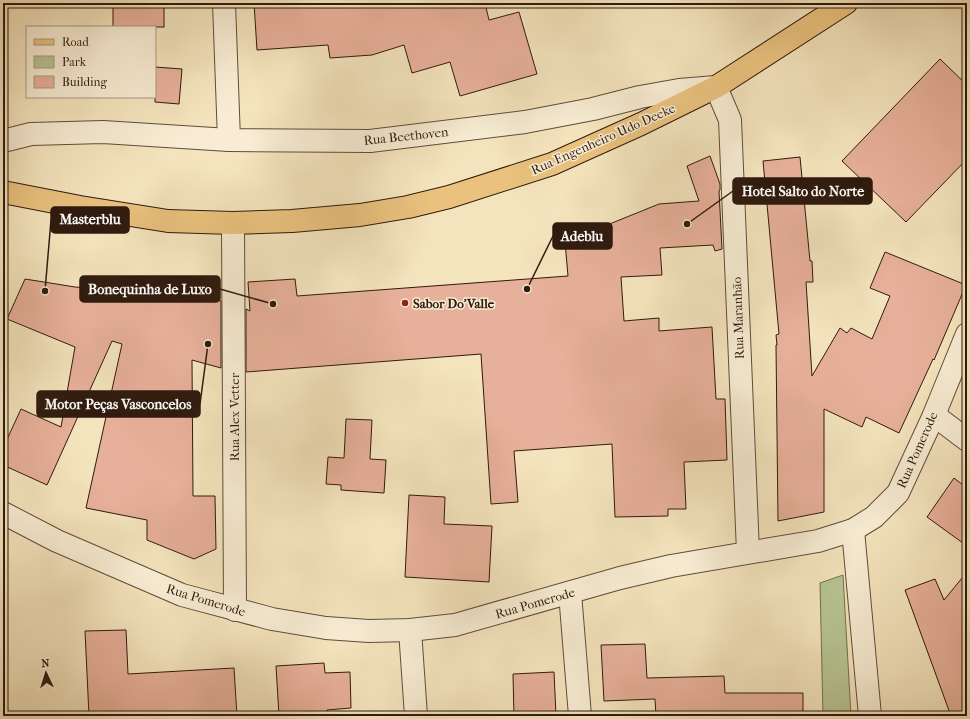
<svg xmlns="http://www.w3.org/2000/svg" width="970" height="719" font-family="'IM FELL French Canon',serif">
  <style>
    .green { fill: #b8c594; stroke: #747051 }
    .building { fill: #e7b09a; stroke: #2f1a0e }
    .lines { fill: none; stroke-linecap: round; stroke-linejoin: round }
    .minor-casing { stroke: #604c3a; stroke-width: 24 }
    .major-casing { stroke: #2f1a0e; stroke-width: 24 }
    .minor { stroke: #f8edd4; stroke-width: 22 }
    .major { stroke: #eac27e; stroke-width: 22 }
    .poi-dot { fill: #8f2418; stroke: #f8edd4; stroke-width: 1.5 }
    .labels { text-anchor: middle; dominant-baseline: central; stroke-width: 3; stroke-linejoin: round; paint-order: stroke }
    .street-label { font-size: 13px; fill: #2f1a0e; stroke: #f8edd4 }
    .poi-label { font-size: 13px; font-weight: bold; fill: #2f1a0e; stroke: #f8edd4; text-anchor: start }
    .leader { fill: none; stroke: #2f1a0e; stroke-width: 1.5 }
    .callout-dot { fill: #2f1a0e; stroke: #f8edd4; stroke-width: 1.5 }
    .callout { fill: #2f1a0e; stroke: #2f1a0e; stroke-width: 1.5 }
    .callout-label { font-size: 14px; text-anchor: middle; font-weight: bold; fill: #fff }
  </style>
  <rect width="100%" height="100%" fill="#f4e4bd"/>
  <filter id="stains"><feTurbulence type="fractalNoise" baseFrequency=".005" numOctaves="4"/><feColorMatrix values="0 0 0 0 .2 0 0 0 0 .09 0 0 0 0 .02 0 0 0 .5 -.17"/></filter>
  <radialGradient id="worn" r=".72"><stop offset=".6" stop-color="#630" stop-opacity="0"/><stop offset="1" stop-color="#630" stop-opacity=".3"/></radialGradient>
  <!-- green -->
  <path class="green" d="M843 575 851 716H823L820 583Z"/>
  <!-- building -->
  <g class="building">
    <rect x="113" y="3" width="51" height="24"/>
    <path d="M254 3H485L489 20 519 12 537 74 460 96 450 62 412 73 404 45 372 55 330 58 328 45 257 50Z"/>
    <path d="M940 59 967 85V159L906 222 842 161Z"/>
    <path d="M155 67 182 69 179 104 155 102Z"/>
    <path d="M710 156 720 184V190L719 191 722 249 715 251 713 245 660 248 662 275 621 277 624 321 659 318V331L712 327 716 399H725L727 460 684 462 686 509H668V516L615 517 612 444 514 451 518 502 491 504 481 354 246 372V309L250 311 248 282 295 279 297 296 568 276 565 242 659 204 699 201 687 166Z"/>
    <path d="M800 157 810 261H812L813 282H806L812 376 840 328 847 333 851 328 872 339 890 296 870 288 885 252 966 285 934 360 933 359 899 433 866 417 862 427 824 409V512L778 521 776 345H777L776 335 779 334 763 161Z"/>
    <path d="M25 279 75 287 205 295 221 301V368L192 360 193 496H215L216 549 194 559 147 540V520L86 508 122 344 112 341 47 485 3 465V448L21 409 61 427 75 347 7 319Z"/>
    <path d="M346 419 372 420 370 459 386 460 384 493 341 490V485L326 484 328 457 344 458Z"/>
    <path d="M954 478 967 488V546L927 517Z"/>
    <path d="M409 495 445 497 444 524 492 526 489 582 405 577Z"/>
    <path d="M967 572V716H951L905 590 935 579 944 600Z"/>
    <path d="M126 630 128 674 234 668 237 716H89L85 631Z"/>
    <path d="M645 644 647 678 724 676 725 693H803V716H656L655 699 604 701 601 645Z"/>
    <path d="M324 663 325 673 350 672 351 708 327 710V716H279L276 666Z"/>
    <path d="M554 672 556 716H514L513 674Z"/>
  </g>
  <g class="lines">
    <!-- minor casing -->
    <g class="minor-casing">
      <g id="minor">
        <path d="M224 3 229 140"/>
        <path d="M3 141 31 134 103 132 229 140 370 141 525 122 593 109 640 97 679 90 716 87 730 120 748 552"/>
        <path d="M233 223 235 610"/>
        <path d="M934 415 967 440"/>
        <path d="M3 513 57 541 182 595 272 619 326 628 369 631 410 630 455 625 620 578 671 566 818 541 853 530 874 517 898 493 934 415 967 334"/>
        <path d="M853 530 870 716"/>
        <path d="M570 593 580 716"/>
        <path d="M410 630 416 716"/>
      </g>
    </g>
    <!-- major casing -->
    <g class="major-casing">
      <path id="major" d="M3 192 80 207 168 221 233 223 292 221 360 215 408 207 449 197 552 164 641 124 716 87 846 3"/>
    </g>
    <!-- minor -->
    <use href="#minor" class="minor"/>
    <!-- major -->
    <use href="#major" class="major"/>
  </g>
  <!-- markers -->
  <circle class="poi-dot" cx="405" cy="303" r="4"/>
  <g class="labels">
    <!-- street labels -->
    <g class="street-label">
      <text transform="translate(406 136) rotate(-6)">Rua Beethoven</text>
      <text transform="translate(603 139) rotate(-24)">Rua Engenheiro Udo Deeke</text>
      <text transform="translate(738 318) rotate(-92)">Rua Maranhão</text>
      <text transform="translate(234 417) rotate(-90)">Rua Alex Vetter</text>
      <text transform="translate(917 450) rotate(-66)">Rua Pomerode</text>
      <text transform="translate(206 600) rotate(17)">Rua Pomerode</text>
      <text transform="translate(535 603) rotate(-16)">Rua Pomerode</text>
    </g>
    <!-- poi labels -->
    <g class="poi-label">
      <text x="413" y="303">Sabor Do'Valle</text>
    </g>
  </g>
  <!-- callouts -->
  <path class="leader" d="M687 224L733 191M45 291L51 220M527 289L553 236M273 304L220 289M208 344L200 404"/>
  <g class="callout-dot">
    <circle cx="687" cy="224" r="4"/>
    <circle cx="45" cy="291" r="4"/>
    <circle cx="527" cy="289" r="4"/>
    <circle cx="273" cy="304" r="4"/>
    <circle cx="208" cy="344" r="4"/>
  </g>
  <g class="callout">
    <rect x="733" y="178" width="139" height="26" rx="4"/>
    <rect x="51" y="207" width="78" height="26" rx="4"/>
    <rect x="553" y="223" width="59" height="26" rx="4"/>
    <rect x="80" y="276" width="140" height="26" rx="4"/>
    <rect x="37" y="391" width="163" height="26" rx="4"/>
  </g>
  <g class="callout-label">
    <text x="803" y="196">Hotel Salto do Norte</text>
    <text x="90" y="224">Masterblu</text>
    <text x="582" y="241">Adeblu</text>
    <text x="150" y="294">Bonequinha de Luxo</text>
    <text x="118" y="409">Motor Peças Vasconcelos</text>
  </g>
  <!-- margin -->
  <rect width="970" height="719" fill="none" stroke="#f4e4bd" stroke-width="16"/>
  <rect x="4" y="4" width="962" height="711" fill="none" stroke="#2f1a0e" stroke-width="2"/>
  <rect x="8" y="8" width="954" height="703" fill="none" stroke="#2f1a0e"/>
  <!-- legend -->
  <rect x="26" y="26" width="130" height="72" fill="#f8edd4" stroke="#a89985"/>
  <rect x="34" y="39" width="20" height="6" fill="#eac27e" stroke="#a89985"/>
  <text x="62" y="46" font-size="12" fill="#2f1a0e">Road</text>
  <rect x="34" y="56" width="20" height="12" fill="#b8c594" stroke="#a89985"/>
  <text x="62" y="66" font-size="12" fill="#2f1a0e">Park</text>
  <rect x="34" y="76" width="20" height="12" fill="#e7b09a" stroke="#a89985"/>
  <text x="62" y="86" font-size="12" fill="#2f1a0e">Building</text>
  <!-- north arrow -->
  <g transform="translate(46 673) rotate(356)" stroke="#f8edd4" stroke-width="3" paint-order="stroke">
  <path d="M0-3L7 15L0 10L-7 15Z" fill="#2f1a0e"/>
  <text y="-6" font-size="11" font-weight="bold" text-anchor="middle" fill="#2f1a0e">N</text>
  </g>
  <rect width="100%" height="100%" filter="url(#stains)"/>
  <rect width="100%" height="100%" fill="url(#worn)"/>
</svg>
